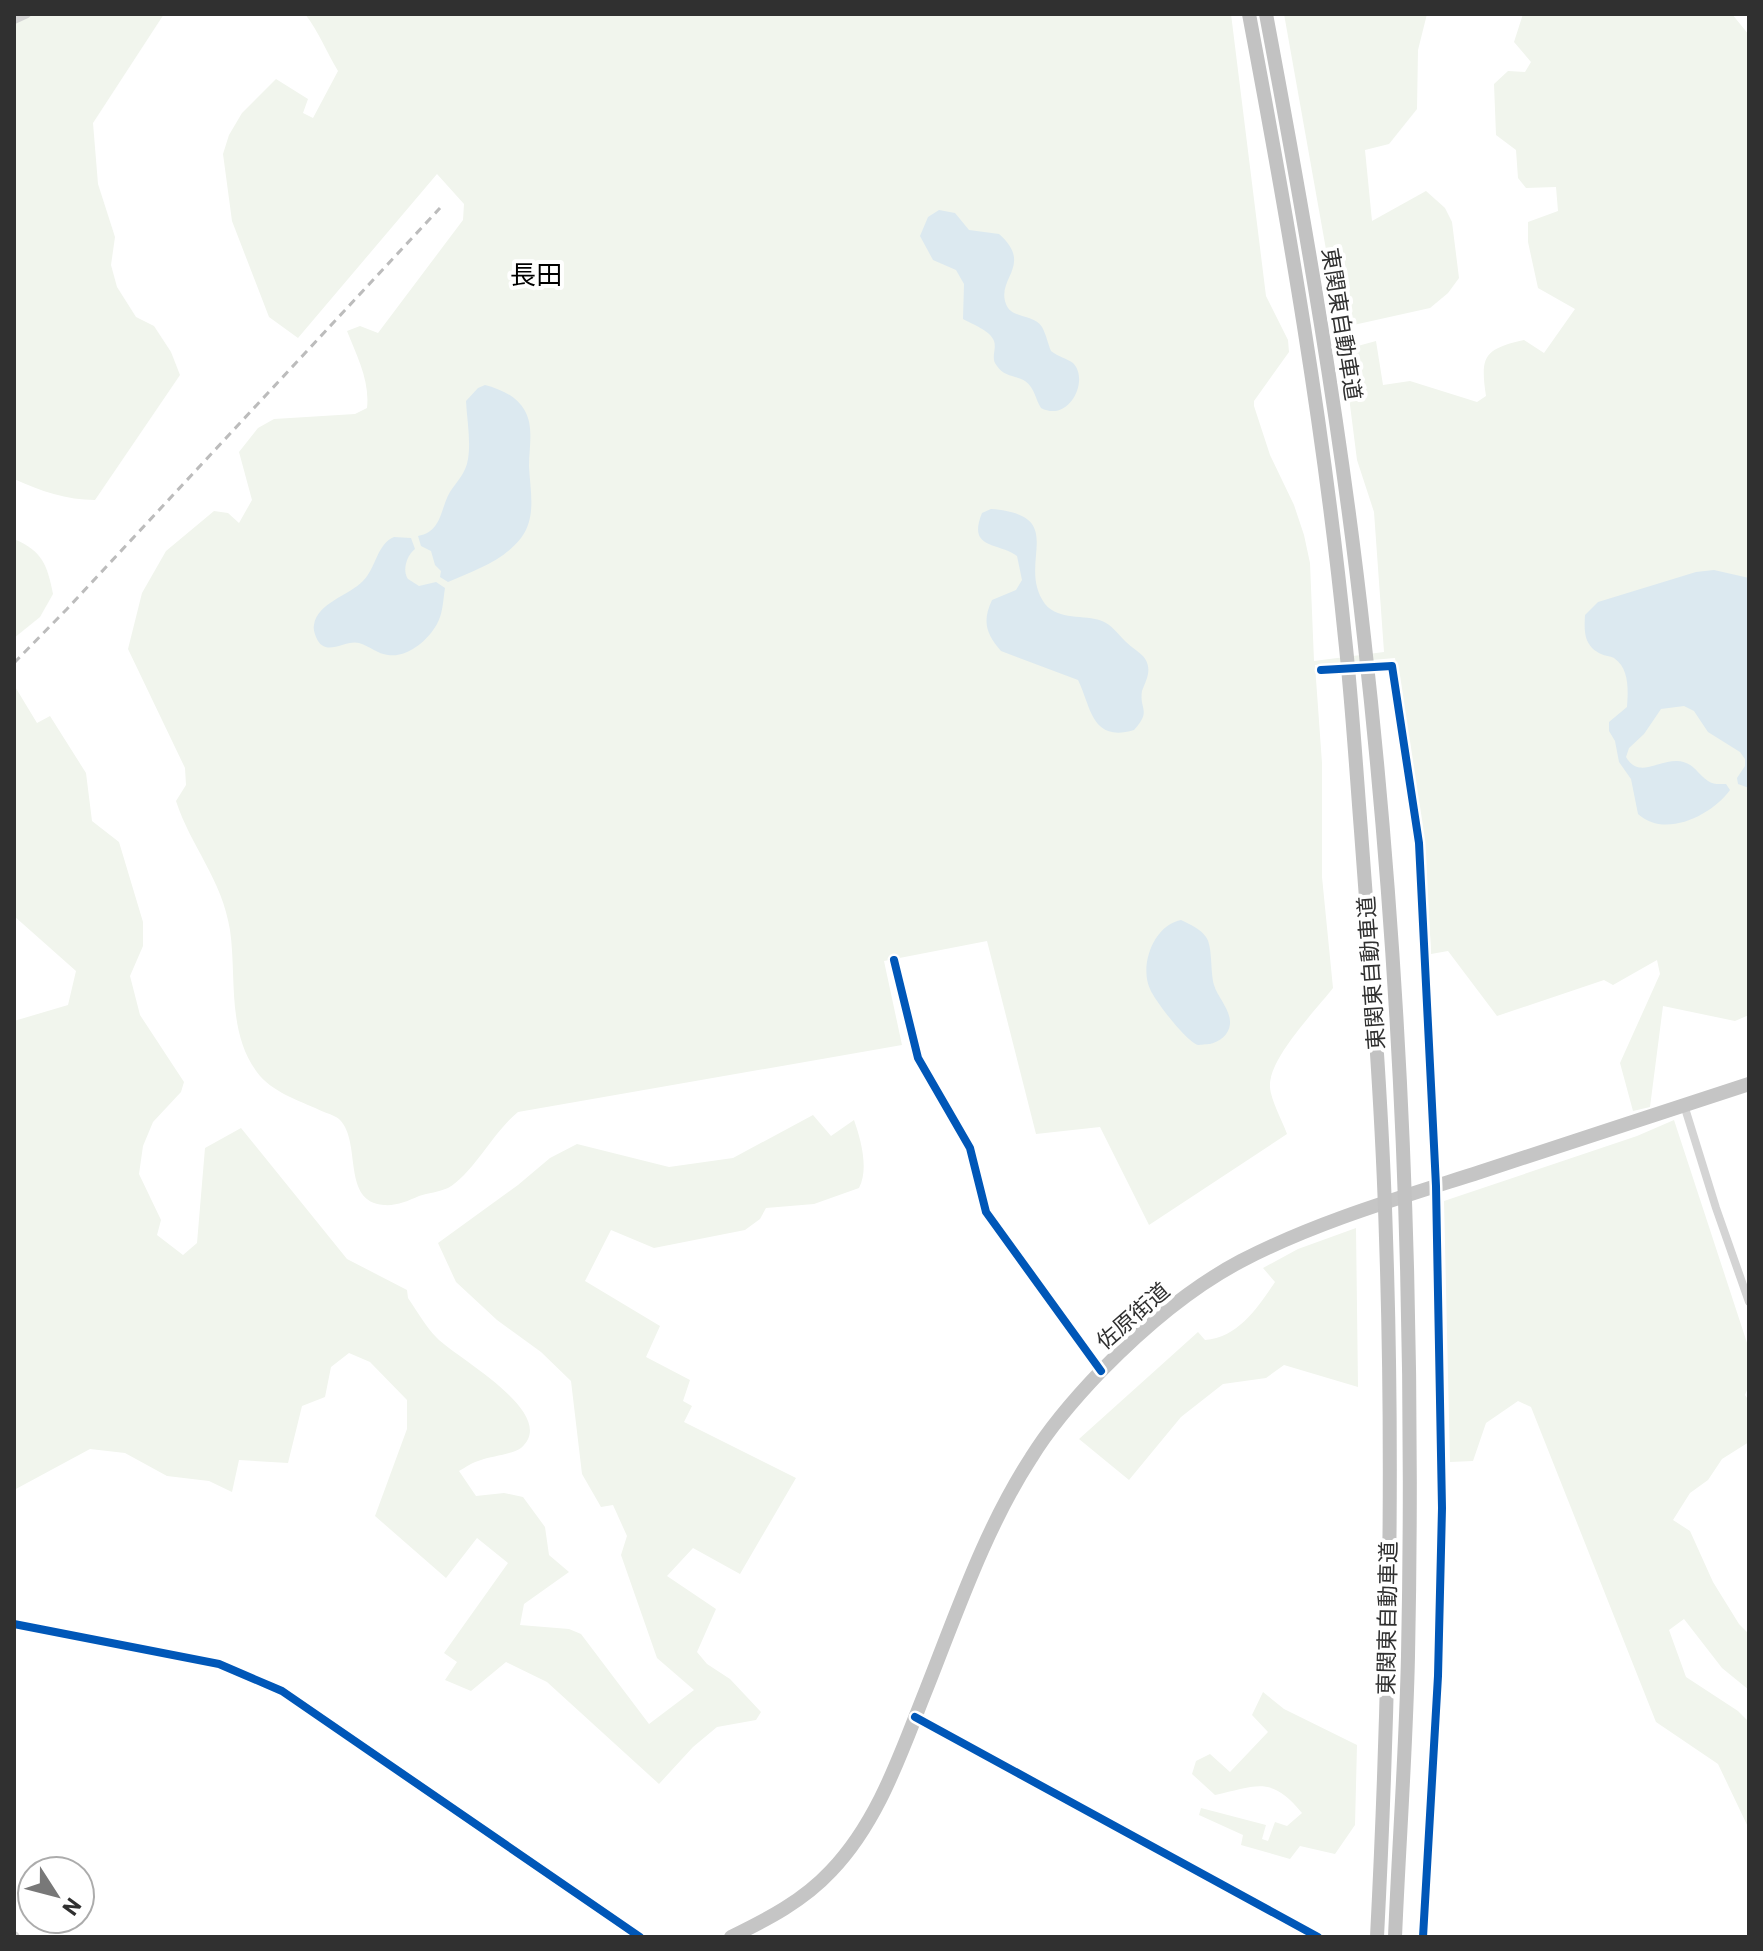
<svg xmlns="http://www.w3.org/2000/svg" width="1763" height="1951" font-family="Barlow,'Noto Sans JP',sans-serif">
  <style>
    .green { fill: #f1f5ed }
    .water { fill: #dce9f0 }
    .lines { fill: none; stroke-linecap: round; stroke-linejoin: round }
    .minor { stroke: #d4d4d4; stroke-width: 8 }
    .tertiary { stroke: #d4d4d4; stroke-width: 10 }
    .trunk { stroke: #c5c5c5; stroke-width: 14 }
    .motorway { stroke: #c2c2c2; stroke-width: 14 }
    .rail { stroke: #bcbcbc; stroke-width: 3; stroke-dasharray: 8 6; stroke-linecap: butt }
    .cycleway-casing { stroke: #fff; stroke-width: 13 }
    .cycleway { stroke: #0057b8; stroke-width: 8 }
    .labels { text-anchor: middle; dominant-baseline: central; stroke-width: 8; stroke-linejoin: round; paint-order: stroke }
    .street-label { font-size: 22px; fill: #303030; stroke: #fff }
    .quarter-label { font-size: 26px; fill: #000; stroke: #fff }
  </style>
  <rect width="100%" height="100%" fill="#fff"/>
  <!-- green -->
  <g class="green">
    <path d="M14 14H164L93 123 98 184 115 237 111 265 117 287 136 317 154 326 171 352 180 375 95 500C67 500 40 491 14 479Z"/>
    <path d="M305 14H1231L1266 296 1288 340 1289 352 1254 401V406L1270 455 1294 505 1304 535 1310 563 1314 661 1384 652 1374 512 1357 460 1343 350 1376 341 1383 385 1410 381 1477 402 1486 396C1480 356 1484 349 1524 340L1544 353 1575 309 1538 288 1528 242V222L1558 211 1556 187 1526 188 1518 178 1516 150 1496 135 1494 84 1508 71 1525 72 1531 62 1514 42 1523 14H1732L1749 35V1015L1735 1021 1663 1006 1650 1107 1633 1111 1620 1063 1660 974 1657 960 1613 985 1604 980 1497 1016 1448 951 1431 954C1427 854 1412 756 1395 658L1315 665 1322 763V877L1333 988C1316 1010 1268 1059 1270 1087 1271 1101 1282 1120 1287 1134L1149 1225 1100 1127 1036 1134 987 941 884 961 902 1045 518 1112C493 1132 473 1174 448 1188 439 1192 428 1193 419 1196 408 1201 396 1206 384 1205 341 1202 362 1143 340 1120 336 1116 329 1114 324 1112 303 1102 276 1094 260 1076 226 1035 237 978 230 930 222 879 191 847 176 801L186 785 185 768 128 649 142 593 166 551 214 511 228 513 239 523 252 500 239 452 258 428 274 419 355 414 367 408C370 381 357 356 347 331L360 326 378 333 463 220 464 204 437 174 298 338 269 317 232 221 223 154 229 135 242 113 276 79 308 99 303 113 313 118 338 71C326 51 319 32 305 14Z"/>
    <path d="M1284 14H1427L1418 50 1417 109 1389 144 1365 150 1372 221 1426 191 1445 208 1452 222 1459 278 1448 293 1430 308 1340 328Z"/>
    <path d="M14 539C42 551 47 564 53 594L40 617 14 638Z"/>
    <path d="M14 685 37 723 50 716 86 773 92 821 119 842 143 922V946L130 976 140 1015 184 1082 181 1092 153 1122 143 1146 139 1174 161 1220 157 1235 183 1255 197 1243 205 1148 241 1128 347 1259 407 1290 408 1298C417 1311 426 1327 437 1338 455 1357 561 1414 521 1448 513 1454 492 1456 481 1460 473 1462 466 1467 459 1471L476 1496 504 1493 523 1497 545 1527 549 1555 569 1572 524 1604 520 1625 569 1629 581 1634 649 1724 694 1690 657 1658 621 1555 627 1536 613 1505 601 1507 582 1474 571 1381 541 1352 497 1320 456 1282 438 1243 518 1185 550 1158 577 1144 669 1167 733 1158 813 1115 831 1136 854 1120C861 1140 869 1169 859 1188L814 1204 766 1208 760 1219 745 1230 654 1248 611 1230 585 1281 660 1326 646 1357 690 1380 683 1401 692 1406 684 1422 796 1478 740 1574 693 1548 667 1576 716 1609 697 1652 707 1664 730 1679 761 1712 756 1720 717 1727 693 1747 659 1784 547 1682 506 1662 471 1691 445 1680 457 1662 444 1653 508 1563 477 1538 446 1578 375 1516 407 1429V1400L370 1362 349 1353 331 1367 325 1397 302 1406 288 1463 239 1460 232 1492 209 1481 167 1476 125 1453 90 1449 14 1490V1021L68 1005 76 971 14 916Z"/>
    <path d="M1674 1120 1749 1349V1385L1745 1395 1749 1401V1442L1722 1459 1708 1480 1690 1493 1673 1520 1690 1531 1713 1582 1739 1624 1749 1634V1690L1722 1668 1684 1619 1669 1630 1686 1677 1738 1711 1749 1722V1829L1718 1764 1656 1722 1531 1407 1518 1401 1486 1423 1473 1461 1450 1462 1444 1201 1637 1136Z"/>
    <path d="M1356 1228 1358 1387 1284 1365 1266 1378 1223 1384 1181 1417 1129 1480 1079 1439 1198 1332 1205 1340C1239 1337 1258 1307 1275 1282L1263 1268 1298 1249Z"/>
    <path d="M1263 1692 1284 1709 1357 1745 1355 1825 1335 1854 1300 1846 1290 1859 1241 1845 1243 1835 1199 1815 1201 1808 1266 1825 1262 1839 1268 1841 1275 1822 1287 1826 1302 1813C1271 1775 1257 1786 1215 1795L1192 1774 1196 1761 1210 1754 1230 1772 1268 1732 1252 1715Z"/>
  </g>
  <!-- water -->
  <g class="water">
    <path d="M939 210 955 213 969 230 999 234C1034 265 996 278 1006 304 1011 319 1034 314 1042 327 1046 334 1048 344 1051 351 1057 356 1068 359 1073 363 1090 380 1069 423 1041 408 1035 399 1035 388 1025 381 1015 375 1004 377 997 366 990 358 997 350 994 341 991 331 972 324 963 319L964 284 956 270 933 260 920 236 928 217Z"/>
    <path d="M485 385C500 389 517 396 525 411 534 427 529 448 529 466 530 490 537 517 521 538 502 562 475 570 448 582L440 577 441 571 435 565 431 551 421 546 418 536C442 532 440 509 450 492 457 481 466 473 468 459 471 441 467 420 466 401L478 388Z"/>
    <path d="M991 509C1071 515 1015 563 1045 604 1059 621 1084 614 1102 621 1112 625 1118 634 1125 641 1136 652 1151 656 1148 674 1147 680 1144 685 1142 691 1139 710 1152 710 1134 730 1091 743 1091 706 1078 680L1001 651C986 634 982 621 992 600L1016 590 1022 580 1017 556C998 542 967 550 982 513Z"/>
    <path d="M394 537 411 538 415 549C407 555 402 570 408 579L419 586 436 582 445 588C443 600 443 613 437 624 428 640 408 658 388 655 378 654 369 646 359 643 345 639 325 659 316 637 315 634 313 629 314 625 317 603 350 595 363 581 376 568 377 544 394 537Z"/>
    <path d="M1714 570 1749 578V788L1738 784 1737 778 1745 766V759L1740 752 1708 732 1694 711 1684 706 1661 709 1644 734 1629 748 1626 757C1639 779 1658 760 1677 761 1694 762 1696 773 1708 781 1713 785 1720 784 1726 784L1730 790C1712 815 1665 839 1638 814L1631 779 1619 762 1615 741 1609 731V722L1627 707C1628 691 1630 669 1614 658 1610 656 1605 656 1601 654 1584 646 1584 632 1585 615L1598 602 1696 572Z"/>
    <path d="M1181 920C1189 924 1201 929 1206 937 1213 947 1210 971 1214 985 1218 998 1231 1010 1230 1024 1229 1035 1219 1042 1210 1044 1207 1044 1200 1045 1198 1045 1186 1041 1155 1001 1150 989 1139 965 1154 925 1181 920Z"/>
  </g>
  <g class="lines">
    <!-- minor -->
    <g class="minor">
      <path d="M14 20 27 14"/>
      <path d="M1321 670 1392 666 1419 843 1436 1186 1442 1508 1438 1676 1423 1937"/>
      <path d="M894 960 918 1058 970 1148 986 1212 1101 1371"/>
      <path d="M1684 1105 1716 1208 1749 1302"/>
      <path d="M14 1624 219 1664 282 1691 640 1937"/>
      <path d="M915 1717 1318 1937"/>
    </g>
    <!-- tertiary -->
    <path class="tertiary" d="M14 1936 15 1937"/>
    <!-- trunk -->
    <path class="trunk" d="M731 1937C768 1919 803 1901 831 1871 879 1821 901 1752 926 1690 957 1612 985 1529 1031 1458 1050 1427 1077 1396 1102 1370 1142 1329 1190 1288 1241 1261 1316 1222 1399 1198 1480 1172 1570 1143 1659 1113 1749 1084"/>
    <!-- motorway -->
    <g class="motorway">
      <path d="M1249 14C1288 221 1324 428 1345 638 1352 702 1356 767 1361 831 1371 967 1382 1102 1386 1238 1394 1471 1389 1704 1377 1937"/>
      <path d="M1266 14C1305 221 1341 428 1364 637 1402 975 1415 1316 1408 1656 1406 1749 1399 1843 1395 1937"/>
    </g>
    <!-- rail -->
    <path class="rail" d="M14 663 67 609 440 208"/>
    <!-- cycleway casing -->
    <g class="cycleway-casing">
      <g id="cycleway">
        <path d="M1321 670 1392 666 1419 843 1436 1186 1442 1508 1438 1676 1423 1937"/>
        <path d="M894 960 918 1058 970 1148 986 1212 1101 1371"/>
        <path d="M14 1624 219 1664 282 1691 640 1937"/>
        <path d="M915 1717 1318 1937"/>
      </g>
    </g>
    <!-- cycleway -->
    <use href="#cycleway" class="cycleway"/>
  </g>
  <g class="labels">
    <!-- street labels -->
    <g class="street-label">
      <text transform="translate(1343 324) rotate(81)">東関東自動車道</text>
      <text transform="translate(1370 973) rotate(-94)">東関東自動車道</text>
      <text transform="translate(1132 1315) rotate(-41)">佐原街道</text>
      <text transform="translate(1386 1618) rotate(-89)">東関東自動車道</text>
    </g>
    <!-- quarter labels -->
    <g class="quarter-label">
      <text x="536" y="273">長田</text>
    </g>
  </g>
  <!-- border -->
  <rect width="1763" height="1951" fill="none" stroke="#303030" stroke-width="32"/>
  <!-- north arrow -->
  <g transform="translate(56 1895) rotate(126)"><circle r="38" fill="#ffffff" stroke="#acacac" stroke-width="2"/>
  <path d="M0-6L14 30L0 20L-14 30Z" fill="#787878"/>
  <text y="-12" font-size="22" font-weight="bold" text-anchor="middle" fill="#303030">N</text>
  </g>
</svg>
